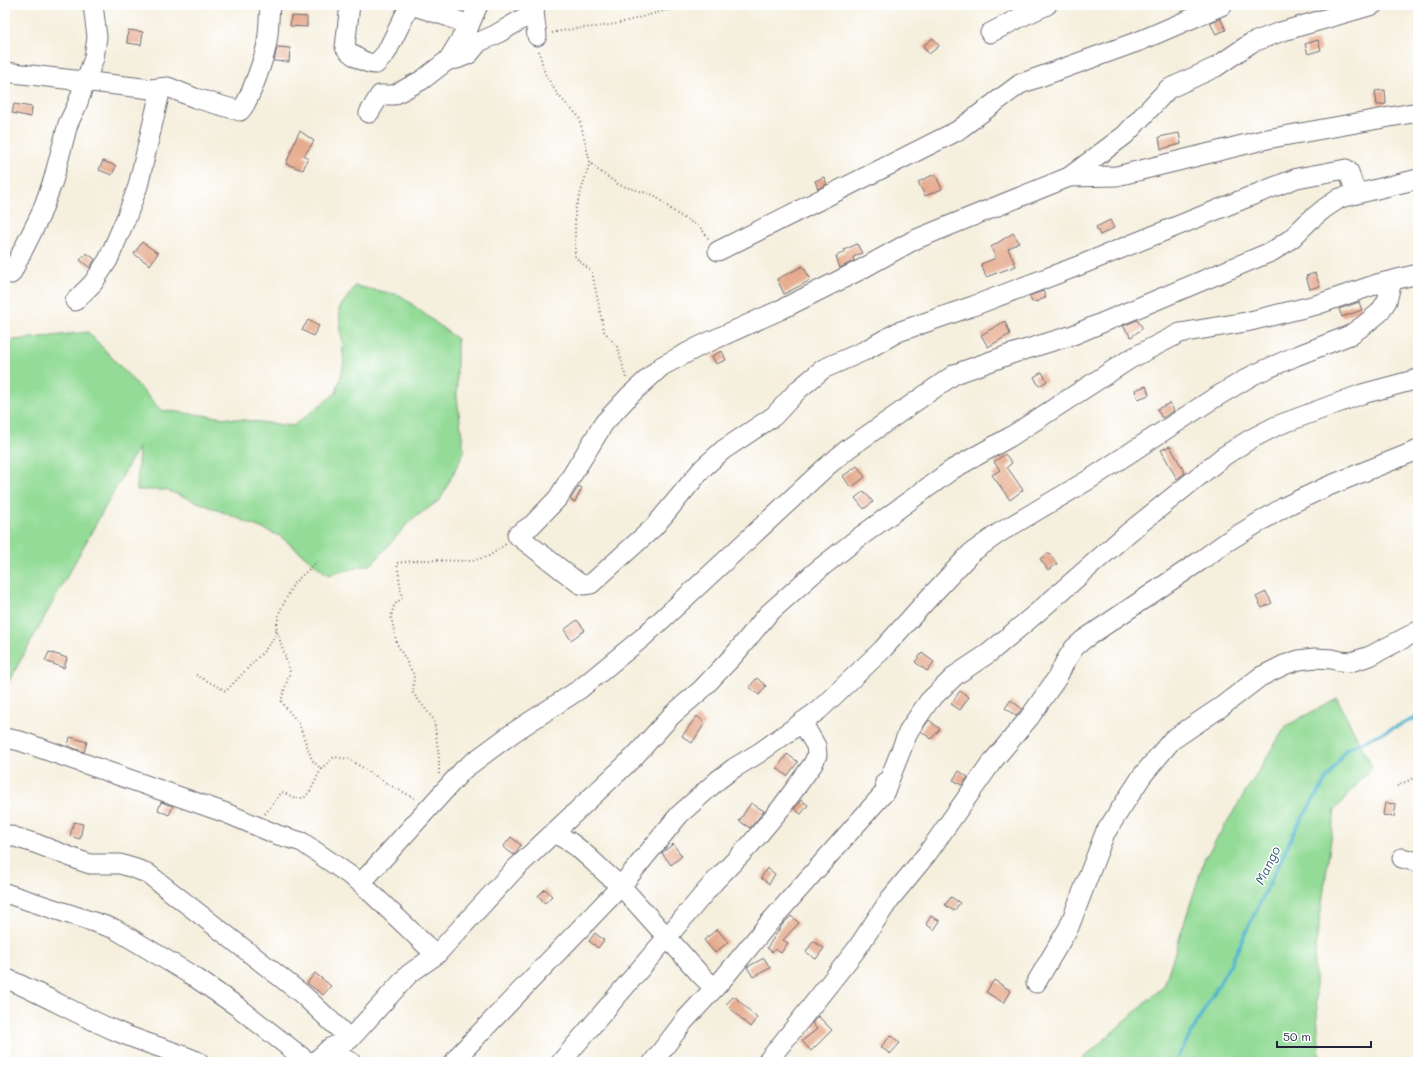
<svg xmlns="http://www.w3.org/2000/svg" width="1423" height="1067" font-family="Mali,sans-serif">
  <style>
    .green { fill: #93db96; stroke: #5a7e68 }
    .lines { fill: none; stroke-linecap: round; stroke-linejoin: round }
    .stream { stroke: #4fb2ce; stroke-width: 3.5 }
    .building { fill: #e6ab8e }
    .minor-casing { stroke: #6c6a74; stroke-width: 21 }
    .path { stroke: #6c6a74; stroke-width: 2; stroke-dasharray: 1 3; stroke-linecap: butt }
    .minor { stroke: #fff; stroke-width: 19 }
    .labels { text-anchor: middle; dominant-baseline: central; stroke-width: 3; stroke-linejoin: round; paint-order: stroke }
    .water-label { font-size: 13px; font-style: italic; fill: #345c76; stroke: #fff }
  </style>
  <rect width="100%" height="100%" fill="#fff"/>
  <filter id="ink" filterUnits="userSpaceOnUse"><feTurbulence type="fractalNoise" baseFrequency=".025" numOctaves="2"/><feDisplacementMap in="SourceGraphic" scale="8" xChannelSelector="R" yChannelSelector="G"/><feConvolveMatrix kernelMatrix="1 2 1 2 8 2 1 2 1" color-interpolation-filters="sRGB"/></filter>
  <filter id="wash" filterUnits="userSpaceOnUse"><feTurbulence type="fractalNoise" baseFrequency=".012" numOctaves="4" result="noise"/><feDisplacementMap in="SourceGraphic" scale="16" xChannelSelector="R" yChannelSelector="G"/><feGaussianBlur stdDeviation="0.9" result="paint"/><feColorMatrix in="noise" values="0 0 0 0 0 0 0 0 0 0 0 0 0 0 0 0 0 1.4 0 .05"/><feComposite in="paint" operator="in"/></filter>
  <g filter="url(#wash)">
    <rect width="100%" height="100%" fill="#f5efdd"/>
    <!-- green -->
    <g class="green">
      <path d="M355 286 400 295 457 339V397L464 452 440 500 411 520 372 564 328 575 280 536 203 504 166 490H137L139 446 7 685H5V341L88 332 161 410 293 426 336 393 344 363 339 309Z"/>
      <path d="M1337 698 1372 767 1335 810 1314 961 1320 1062H1079L1164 986 1205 858 1286 726Z"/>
    </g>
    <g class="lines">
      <!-- stream -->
      <path class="stream" d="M1175 1062 1233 959 1297 826 1346 749 1418 717"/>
    </g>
    <g id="blocks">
      <!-- building -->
      <g class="building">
        <path d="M291 16 307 17V27L290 26Z"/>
        <path d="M1220 18 1226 30 1216 34 1210 23Z"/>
        <path d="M128 30 143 32 141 45 127 43Z"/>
        <path d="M933 38 939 46 929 54 923 46Z"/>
        <path d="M1318 40 1321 50 1308 54 1305 44Z"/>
        <path d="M277 47 290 48 289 62 274 61Z"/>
        <path d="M1385 90 1386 104 1377 105 1375 91Z"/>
        <path d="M14 104 32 107 31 117 12 113Z"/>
        <path d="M300 131 314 141 304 156 308 158 303 170 286 164 297 136Z"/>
        <path d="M1179 133 1181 144 1161 149 1159 137Z"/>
        <path d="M103 161 116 166 112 175 99 170Z"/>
        <path d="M935 174 942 189 925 196 918 182Z"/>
        <path d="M824 177 827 184 818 189 815 181Z"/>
        <path d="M1110 220 1114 228 1100 235 1096 227Z"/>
        <path d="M1013 233 1019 242 1008 249 1016 266 986 277 981 264 996 258 991 247Z"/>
        <path d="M142 242 158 253 150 265 134 254Z"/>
        <path d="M857 244 862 253 853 257 854 261 840 268 836 256 845 252 844 250Z"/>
        <path d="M86 253 95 259 90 268 80 260Z"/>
        <path d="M803 266 811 280 784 294 777 279Z"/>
        <path d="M1315 273 1320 286 1310 289 1306 276Z"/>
        <path d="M1043 291 1046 297 1037 302 1036 301 1032 302 1029 296Z"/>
        <path d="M1359 302 1362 310 1342 317 1339 309Z"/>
        <path d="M308 320 319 326 313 336 302 330Z"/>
        <path d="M1137 320 1143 328 1131 337 1123 326Z"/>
        <path d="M1005 321 1010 334 988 347 981 335Z"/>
        <path d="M722 351 726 360 716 364 712 356Z"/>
        <path d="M1042 372 1047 381 1039 386 1034 377Z"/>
        <path d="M1146 386 1149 395 1138 399 1135 390Z"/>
        <path d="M1170 403 1174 411 1162 418 1157 409Z"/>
        <path d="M1170 446 1185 473 1177 479 1161 450Z"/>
        <path d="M1005 454 1012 463 1007 467 1023 490 1010 500 992 475 1000 470 994 462Z"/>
        <path d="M857 466 865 477 851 488 843 476Z"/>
        <path d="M579 486 582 488 575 502 570 500Z"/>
        <path d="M864 491 873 502 864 509 855 498Z"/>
        <path d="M1049 553 1057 564 1048 570 1040 559Z"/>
        <path d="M1266 592 1272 603 1262 608 1256 597Z"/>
        <path d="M577 620 585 630 571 640 564 630Z"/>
        <path d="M49 652 67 658 64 668 45 661Z"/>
        <path d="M922 653 934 662 927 671 915 662Z"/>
        <path d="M757 678 766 686 759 695 749 687Z"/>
        <path d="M960 691 969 697 960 710 951 704Z"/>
        <path d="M1011 700 1022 709 1016 716 1005 708Z"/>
        <path d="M697 716 705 723 692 743 682 736Z"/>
        <path d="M929 720 940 729 931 739 921 731Z"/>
        <path d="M70 737 87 742 84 752 68 746Z"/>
        <path d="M787 754 798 762 787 776 777 768Z"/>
        <path d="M959 771 968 777 962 785 953 780Z"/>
        <path d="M801 800 808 805 801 814 794 809Z"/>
        <path d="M161 802 173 806 169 815 158 810Z"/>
        <path d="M751 803 764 811 750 828 739 821Z"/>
        <path d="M1385 803 1396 804 1394 817 1383 815Z"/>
        <path d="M74 822 83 824 80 839 70 836Z"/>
        <path d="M511 837 521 845 514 855 503 847Z"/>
        <path d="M673 844 682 856 671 865 662 853Z"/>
        <path d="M767 868 775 874 769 884 761 878Z"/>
        <path d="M545 889 552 896 545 903 538 896Z"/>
        <path d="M951 897 960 903 954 911 945 905Z"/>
        <path d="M791 916 799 923 783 940 788 943 781 953 775 949 772 952 767 948 782 925Z"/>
        <path d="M931 916 940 921 934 930 926 924Z"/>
        <path d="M717 929 728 942 715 953 704 940Z"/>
        <path d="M595 933 604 940 598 948 589 941Z"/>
        <path d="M813 941 824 948 816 959 806 952Z"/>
        <path d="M764 958 770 968 753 977 747 967Z"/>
        <path d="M315 973 331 986 323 995 307 983Z"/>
        <path d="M994 980 1011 991 1004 1003 986 992Z"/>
        <path d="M734 996 757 1018 750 1027 726 1004Z"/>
        <path d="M818 1016 832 1030 811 1051 802 1041 817 1029 812 1023Z"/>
        <path d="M891 1035 900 1043 890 1054 881 1047Z"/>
      </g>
    </g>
  </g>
  <g filter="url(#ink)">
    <use href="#blocks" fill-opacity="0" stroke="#6c6a74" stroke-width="1"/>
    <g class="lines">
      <!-- minor casing -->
      <g class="minor-casing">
        <g id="minor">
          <path d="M350 5 345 47C350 55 366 64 376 64L386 53 410 5"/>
          <path d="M411 5 449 17 469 26"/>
          <path d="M535 5 534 12 537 36"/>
          <path d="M990 33 1023 16 1047 5"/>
          <path d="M448 60 457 59 469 54 479 42 495 35 534 12"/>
          <path d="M5 72 151 89 168 87 195 98 240 111C248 106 266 53 267 42 269 30 269 17 270 5"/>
          <path d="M369 113 380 95H394L422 80 448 60 469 26 478 5"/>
          <path d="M1069 177 1125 135 1168 89 1216 67 1251 43 1280 32 1373 5"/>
          <path d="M1356 194 1349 172 1346 169 1297 178 1256 194 1078 266 973 306 898 332 864 351 823 369 798 390 774 416 723 450 703 468 654 527 591 584 585 585 580 584 517 535 532 525 558 498 604 423 630 395 662 366 700 346 780 310 860 270 914 240 1069 177 1117 176 1267 139 1418 112"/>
          <path d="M718 251 957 131 1020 84 1142 40 1223 5"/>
          <path d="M11 274 40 216 53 181 68 124 77 105 94 58 97 37 93 5"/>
          <path d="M75 301 93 283 108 260 127 216 138 186 161 88"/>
          <path d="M5 738 20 741 226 813 278 835 302 842 361 883 436 955"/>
          <path d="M884 793 909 730 929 701 956 675 989 653 1039 611 1128 533 1224 456 1249 440 1276 426 1362 394 1418 379"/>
          <path d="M554 833C559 836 565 839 570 842 589 855 603 873 621 886L699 973 714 988"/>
          <path d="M5 834 37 844 81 861 90 864H120L133 868 147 873 302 994 350 1039"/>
          <path d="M1402 858 1418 862"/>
          <path d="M361 883 464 769 514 732 580 689 642 638 826 467 849 448 955 374 1011 354 1073 335 1273 251 1292 238 1308 222 1325 208 1340 198 1418 179"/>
          <path d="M5 893 115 929 193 976 238 1007 308 1062"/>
          <path d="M5 978C43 994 78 1015 116 1031 143 1043 172 1050 199 1062"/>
          <path d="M1036 983 1069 927 1105 833 1142 776 1172 740 1221 707 1260 677 1284 665 1299 660 1315 658 1332 659 1340 661 1351 662 1370 656 1418 631"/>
          <path d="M330 1048 339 1056 351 1062"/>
          <path d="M315 1062 330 1048 350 1039 409 974 436 955 514 870 634 757 672 715 701 690 735 654 768 614 814 573 857 539 953 469 1010 437 1130 359 1180 333 1246 322 1316 305 1377 284 1418 274"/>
          <path d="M454 1062 459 1055 621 886 679 815 718 780 734 768 759 753 819 710 882 650 926 601 971 553 999 533 1090 479 1211 400 1253 375 1296 356 1350 335 1364 325 1379 313 1387 301 1392 281"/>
          <path d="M561 1062 714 882 750 845 781 808 802 779 813 764 817 755 816 746 802 722"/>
          <path d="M653 1062 685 1020 722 980 769 923 884 793 886 788 885 782"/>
          <path d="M767 1062 803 1017 856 950 890 899 927 854 992 762 1029 718 1057 678 1065 662 1074 648 1083 640 1200 561 1228 541 1286 506 1326 487 1418 450"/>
        </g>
      </g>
      <!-- path -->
      <g class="path">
        <path d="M552 33C571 28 590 28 610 25 635 20 659 11 685 6"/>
        <path d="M539 51 545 74 558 95 579 117 590 162 598 170 619 185 654 195 677 214 700 227 709 239"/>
        <path d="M590 162 575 211V257L592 272 604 331 618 348 626 378"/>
        <path d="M196 675 226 691 265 650 275 636 279 613 294 583 319 560"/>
        <path d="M321 769 334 757 349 759 388 784 416 799"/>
        <path d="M439 774V757L434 720 413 693 414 675 397 644 391 617 394 605 402 598 397 563 420 560 472 561 489 556 506 544"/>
        <path d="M1397 786 1418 776"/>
        <path d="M265 814 282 792 295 798H304L311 790 321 769 312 760 299 724 281 701 290 672 276 628"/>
      </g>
      <!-- minor -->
      <use href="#minor" class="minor"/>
    </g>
  </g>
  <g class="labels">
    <!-- water labels -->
    <g class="water-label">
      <text transform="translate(1267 865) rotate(-64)">Mango</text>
    </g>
  </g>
  <!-- margin -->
  <rect width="1423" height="1067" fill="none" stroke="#fff" stroke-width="20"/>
  <!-- scale -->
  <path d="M1277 1041v6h94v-6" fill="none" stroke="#22223b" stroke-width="2"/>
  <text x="1283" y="1041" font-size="12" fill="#22223b" stroke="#ffffff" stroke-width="3" paint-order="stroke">50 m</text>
</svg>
